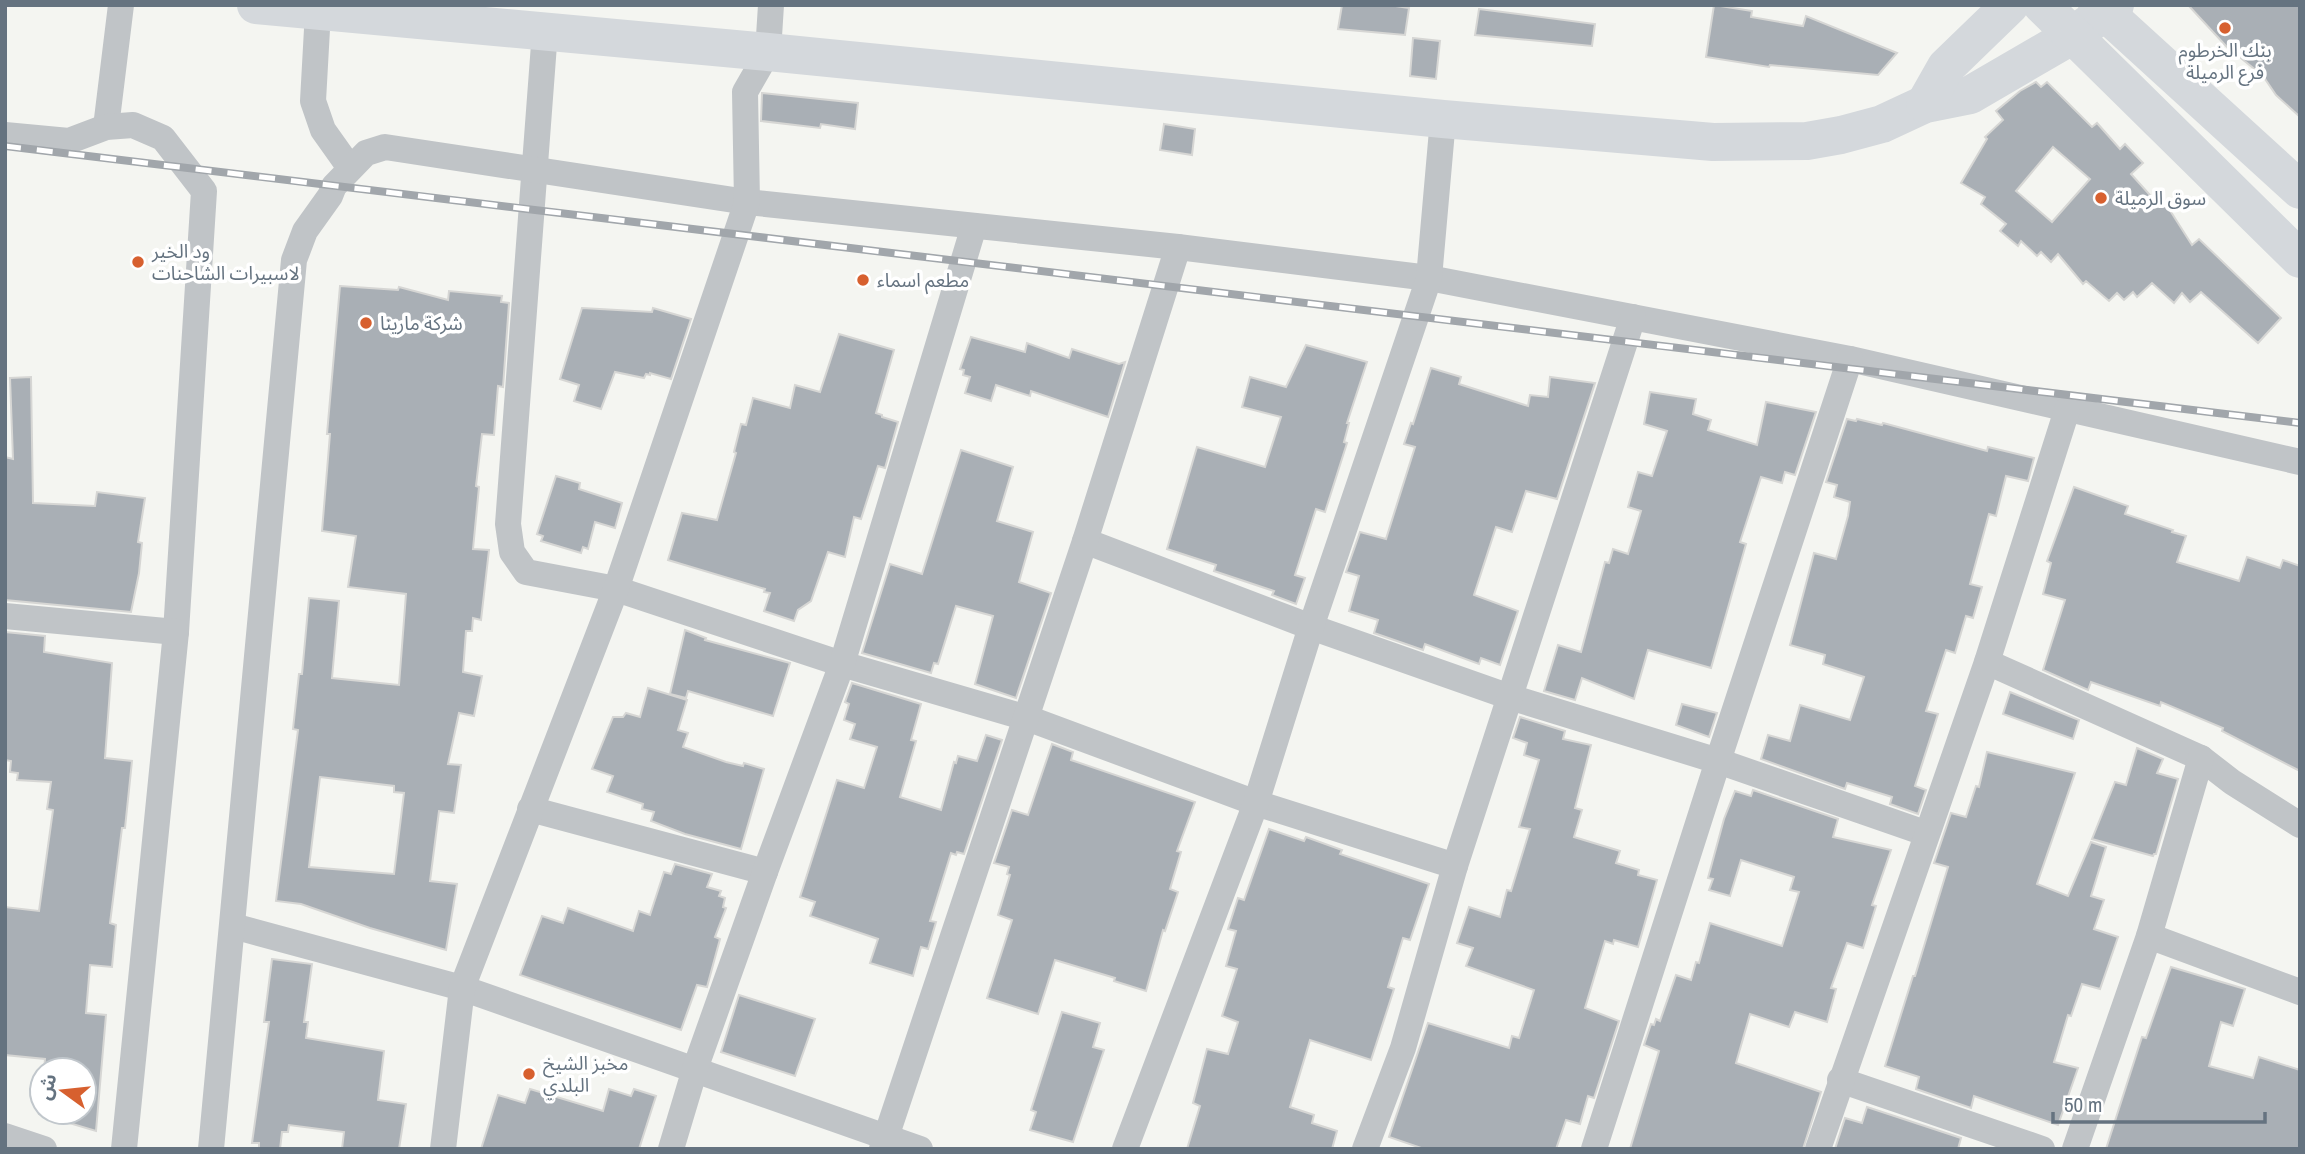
<svg xmlns="http://www.w3.org/2000/svg" width="2305" height="1154" font-family="'Archivo Narrow','Noto Sans Arabic',sans-serif">
  <style>
    .building { fill: #a9afb5; stroke: #d6d6d4; stroke-width: 2; fill-rule: evenodd }
    .lines { fill: none; stroke-linecap: round; stroke-linejoin: round }
    .street { stroke: #c0c4c7; stroke-width: 26 }
    .secondary { stroke: #d4d8dc; stroke-width: 38 }
    .rail-casing { stroke: #a1a6ab; stroke-width: 8 }
    .rail { stroke: #fff; stroke-width: 5; stroke-dasharray: 16; stroke-linecap: butt }
    .poi-dot { fill: #d7602f; stroke: #fff; stroke-width: 2.5 }
    .labels { text-anchor: middle; dominant-baseline: central; stroke-width: 7; stroke-linejoin: round; paint-order: stroke }
    .poi-label { font-size: 19px; fill: #657380; stroke: #fff; text-anchor: start }
  </style>
  <rect width="100%" height="100%" fill="#f4f5f1"/>
  <!-- building -->
  <g class="building">
    <path d="M1342 5H1389L1409 8 1405 35 1338 29Z"/>
    <path d="M1714 5 1752 11 1751 17 1803 26 1806 16 1897 53 1878 75 1770 65 1769 67 1706 57Z"/>
    <path d="M2188 5H2300V117L2276 95 2263 76 2226 46Z"/>
    <path d="M1479 9 1595 24 1592 46 1475 35Z"/>
    <path d="M1413 38 1440 41 1436 79 1410 76Z"/>
    <path d="M2036 82 2041 87 2047 82 2092 127 2097 123 2120 149 2125 144 2143 163 2131 174 2158 204 2164 201 2192 245 2199 239 2281 318 2258 343 2201 292 2190 302 2182 293 2174 303 2152 283 2137 297 2133 292 2124 300 2117 293 2109 301 2086 281 2083 284 2058 254 2051 262 2041 252 2037 256 2021 241 2018 246 2000 231 2006 224 1981 204 1985 197 1961 183 1987 139 1985 137 2003 120 1996 111 2020 91ZM2053 147 2090 179 2052 222 2016 191Z"/>
    <path d="M762 93 858 103 855 129 821 124 820 128 761 121Z"/>
    <path d="M1164 124 1195 129 1192 155 1160 150Z"/>
    <path d="M340 286 398 290 399 287 448 300 449 291 502 296 501 302 509 303 503 387 498 386 494 435 482 434 476 486 479 487 473 549 489 550 481 620 473 618 472 631H466L463 672 482 676 474 716 459 713 448 764 461 765 454 813 439 811 430 881 457 884 446 950 370 928 301 904 276 901 298 730 293 729 299 674H302L309 598 339 601 332 678 399 685 406 594 348 587 356 536 322 531 330 434H327ZM320 777 394 786V792L404 793 394 874 309 867Z"/>
    <path d="M582 308 652 312 653 308 691 319 671 379 650 373V375L646 374 644 378 615 372 601 409 574 401 579 385 560 379Z"/>
    <path d="M839 334 894 350 876 413 882 415V417L898 422 885 468 878 466 861 519 854 517 845 557 828 552 811 601 798 610 794 621 764 611 770 593 764 592 765 589 668 560 682 513 717 520 736 453 734 452 741 424 746 425 753 398 790 408 795 385 820 392Z"/>
    <path d="M971 337 1025 352 1027 343 1069 358 1072 349 1119 364 1125 362 1108 417 1031 391 1030 396 996 385 991 401 965 393 970 377 963 375 964 370 960 369Z"/>
    <path d="M1306 345 1367 362 1347 423H1349L1344 442 1347 443 1325 512 1316 509 1295 575 1305 578 1296 604 1272 595 1274 591 1214 571 1216 565 1167 549 1197 447 1265 467 1281 417 1242 407 1250 377 1286 387Z"/>
    <path d="M1431 368 1461 377 1459 384 1528 406 1530 395 1548 397 1550 377 1595 383 1557 499 1526 491 1512 532 1496 527 1474 595 1518 611 1500 665 1481 658 1479 664 1425 644 1423 650 1374 633 1378 620 1349 611 1359 576 1346 572 1360 532 1386 539 1415 447 1404 444 1411 423 1413 424Z"/>
    <path d="M31 377 33 503 95 506 97 492 145 498 138 542 142 543 139 573 131 612 5 600V457L13 459 10 378Z"/>
    <path d="M1650 392 1696 399 1693 414 1711 420 1708 430 1757 445 1766 402 1816 412 1795 475 1785 472 1782 483 1761 477 1740 542 1746 544 1711 668 1648 650 1634 699 1582 678 1575 700 1544 691 1558 645 1581 652 1605 562 1609 563 1613 549 1628 554 1641 511 1628 507 1638 472 1652 476 1667 431 1644 424Z"/>
    <path d="M1847 419 1856 421 1857 419 1882 425 1883 423 1987 451 1988 447 2034 458 2028 481 2006 476 1996 516 1989 514 1970 584 1982 587 1973 618 1966 616 1955 653 1946 650 1926 711 1938 714 1915 786 1926 790 1918 814 1890 804 1892 797 1847 783 1845 789 1761 759 1768 735 1790 741 1800 705 1850 720 1864 677 1823 664 1825 655 1790 645 1814 553 1836 559 1848 516 1850 502 1834 497 1837 485 1826 482Z"/>
    <path d="M961 450 1013 467 997 521 1033 532 1019 582 1051 593 1016 698 975 684 993 616 956 606 938 664 934 663 931 673 862 653 890 564 922 574Z"/>
    <path d="M556 476 580 483 579 489 622 503 615 528 595 522 588 549 583 547 581 553 541 541 543 536 537 534Z"/>
    <path d="M2074 487 2128 506 2125 514 2173 530 2172 532 2186 536 2177 562 2239 581 2247 557 2280 568 2283 560 2300 566V771L2222 731 2223 728 2161 702 2160 706 2091 682 2088 690 2043 670 2065 600 2043 594 2051 563 2047 561Z"/>
    <path d="M685 630 706 638 705 640 790 663 773 716 688 691 686 698 670 694Z"/>
    <path d="M5 632 45 636 44 652 112 663 105 758 132 761 125 828H122L110 923 116 925 112 967 90 965 86 1013 106 1015 96 1131 39 1114 42 1086V1112H84V1070H44L45 1059 5 1055V907L39 911 53 810 47 809 51 782 17 780 18 773 10 772 11 761 5 760Z"/>
    <path d="M852 683 921 704 911 740 916 741 900 797 941 810 954 762 956 763 958 756 977 761 986 735 1002 740 964 854 957 852 956 855 951 853 930 921 936 922 928 949 921 947 913 976 870 963 878 939 810 916 815 902 800 897 837 780 864 788 877 747 850 739 855 724 844 720 849 704 845 702Z"/>
    <path d="M648 688 687 700 678 730 688 733 683 747 726 762 743 766 744 763 764 769 741 849 685 834 651 821 654 812 642 809 643 804 607 792 613 776 592 769 613 717H623L626 713 640 717Z"/>
    <path d="M2010 692 2079 720 2073 739 2003 714Z"/>
    <path d="M1682 704 1717 713 1709 737 1676 725Z"/>
    <path d="M1520 717 1565 731 1563 739 1591 745 1575 808 1582 810 1574 837 1620 851 1616 863 1639 870 1638 875 1657 880 1638 947 1614 940 1613 944 1605 941 1585 1008 1619 1021 1594 1098 1588 1096 1580 1124 1566 1120 1556 1149H1424L1389 1137 1428 1023 1509 1048 1512 1036 1519 1038 1534 990 1466 966 1473 948 1457 943 1469 907 1500 917 1507 890 1511 891 1530 829 1519 827 1539 760 1524 755 1527 743 1513 738Z"/>
    <path d="M1052 744 1073 752 1071 760 1195 802 1177 851 1181 852 1170 889 1178 892 1165 931 1163 930 1146 991 1114 981 1115 978 1055 960 1038 1014 987 998 1012 920 998 915 1010 875 1007 874 1009 867 994 863 1012 810 1028 815Z"/>
    <path d="M2137 748 2163 759 2157 773 2178 779 2156 854H2154L2153 856 2092 839 2115 782 2126 785Z"/>
    <path d="M1987 752 2075 773 2037 884 2068 896 2091 842 2106 847 2091 896 2104 900 2094 929 2118 937 2100 989 2082 984 2071 1016 2068 1015 2054 1062 2078 1068 2058 1125 1974 1096 1971 1108 1916 1089 1919 1077 1885 1066 1913 976H1915L1948 867 1934 863 1951 813 1966 817 1976 786 1979 787Z"/>
    <path d="M1753 790 1838 819 1833 837 1891 850 1872 905 1876 906 1863 948 1847 943 1831 988 1836 989 1827 1022 1795 1012 1789 1027 1750 1014 1736 1063 1821 1092 1803 1149H1630L1659 1051 1644 1045 1651 1024 1654 1025 1656 1019 1660 1021 1676 975 1691 980 1696 962 1699 963 1710 923 1782 946 1799 892 1790 890 1794 877 1741 860 1730 896 1709 890 1713 879 1708 878 1724 819 1735 791 1751 796Z"/>
    <path d="M1269 829 1304 841 1306 837 1342 850 1340 854 1429 884 1410 940 1403 938 1388 987 1394 989 1371 1060 1310 1040 1290 1107 1314 1115 1312 1123 1337 1131 1332 1149H1187L1200 1106 1193 1103 1207 1049 1228 1054 1238 1022 1222 1016 1237 969 1226 966 1236 931 1228 929 1238 898 1244 900Z"/>
    <path d="M675 864 712 874 707 887 721 891 719 896 725 898 723 907 726 908 715 937 720 939 707 987 697 985 681 1030 520 975 542 916 563 923 568 908 633 931 639 911 650 915 664 872 671 874Z"/>
    <path d="M272 959 312 964 304 1022H308L306 1038 384 1051 378 1100 406 1104 399 1149H342L344 1132 289 1125 288 1132H282L280 1149H259V1143H252L269 1022H264Z"/>
    <path d="M2171 967 2245 989 2233 1026 2221 1022 2209 1066 2253 1078 2259 1057 2300 1070V1149H2106L2142 1037 2146 1038Z"/>
    <path d="M739 995 815 1019 795 1076 721 1052Z"/>
    <path d="M1062 1012 1100 1023 1093 1047 1104 1050 1073 1142 1030 1130 1036 1112 1031 1110Z"/>
    <path d="M530 1089 603 1111 609 1089 631 1096 634 1089 656 1096 639 1149H481L498 1095 525 1103Z"/>
    <path d="M1867 1107 1961 1138 1958 1149H1835L1845 1118 1862 1123Z"/>
  </g>
  <g class="lines">
    <!-- street -->
    <g class="street">
      <path d="M318 11 313 101 323 130 350 168"/>
      <path d="M545 31 508 524 512 552 526 572 616 589 842 664 1027 718 1256 803 1455 866"/>
      <path d="M106 127 121 5"/>
      <path d="M5 135 69 141 106 127 133 125 163 138 204 191 176 632 124 1149"/>
      <path d="M1085 541 1311 627 1510 697 1718 761 1925 833"/>
      <path d="M5 616 176 632"/>
      <path d="M1987 662 2201 758 2232 782 2300 825"/>
      <path d="M530 809 765 872"/>
      <path d="M233 926 462 988 920 1149"/>
      <path d="M2149 936 2300 992"/>
      <path d="M1840 1080 2042 1149"/>
      <path d="M5 1136 44 1149"/>
      <path d="M211 1149 294 260 305 231 330 196 334 186 366 153 385 147 747 202 1178 247 1429 278 1850 359 2300 462"/>
      <path d="M443 1149 462 988 616 589 747 202 745 92 768 52 771 5"/>
      <path d="M671 1149 695 1069 765 872 842 664 974 226"/>
      <path d="M882 1149 1085 541 1178 247"/>
      <path d="M1125 1149 1256 803 1311 627 1429 278 1443 119"/>
      <path d="M1365 1149 1403 1048 1455 866 1633 317"/>
      <path d="M1594 1149 1718 761 1850 359"/>
      <path d="M1818 1149 1987 662 2067 410"/>
      <path d="M2075 1149 2149 936 2201 758"/>
    </g>
    <!-- secondary -->
    <g class="secondary">
      <path d="M256 5 768 52 1443 119 1713 142 1807 141 1841 135 1882 124 1925 104 1970 95 2073 35 2115 5"/>
      <path d="M2042 5 2300 259"/>
      <path d="M2097 5 2300 190"/>
      <path d="M1925 104 1946 67 2010 5"/>
    </g>
    <!-- rail casing -->
    <g class="rail-casing">
      <path id="rail" d="M5 146 2300 423"/>
    </g>
    <!-- rail -->
    <use href="#rail" class="rail"/>
  </g>
  <!-- markers -->
  <g class="poi-dot">
    <circle cx="2225" cy="28" r="7"/>
    <circle cx="2101" cy="198" r="7"/>
    <circle cx="138" cy="262" r="7"/>
    <circle cx="863" cy="280" r="7"/>
    <circle cx="366" cy="323" r="7"/>
    <circle cx="529" cy="1074" r="7"/>
  </g>
  <g class="labels">
    <!-- poi labels -->
    <g class="poi-label">
      <text x="2225" y="50" text-anchor="middle">بنك الخرطوم<tspan x="2225" dy="22">فرع الرميلة</tspan></text>
      <text x="2115" y="198">سوق الرميلة</text>
      <text x="152" y="251">ود الخير<tspan x="152" dy="22">لاسبيرات الشاحنات</tspan></text>
      <text x="877" y="280">مطعم اسماء</text>
      <text x="380" y="323">شركة مارينا</text>
      <text x="543" y="1063">مخبز الشيخ<tspan x="543" dy="22">البلدي</tspan></text>
    </g>
  </g>
  <!-- border -->
  <rect width="2305" height="1154" fill="none" stroke="#657380" stroke-width="14"/>
  <!-- north arrow -->
  <g transform="translate(63 1091) rotate(285)"><circle r="33" fill="#ffffff" stroke="#c1c7cc" stroke-width="2"/>
  <path d="M0-5L12 26L0 18L-12 26Z" fill="#d7602f"/>
  <text y="-10" font-size="19" font-weight="bold" text-anchor="middle" fill="#657380">ش</text>
  </g>
  <!-- scale -->
  <path d="M2053 1112v10h212v-10" fill="none" stroke="#657380" stroke-width="3.5"/>
  <text x="2064" y="1112" font-size="21" fill="#657380" stroke="#ffffff" stroke-width="5" paint-order="stroke">50 m</text>
</svg>
